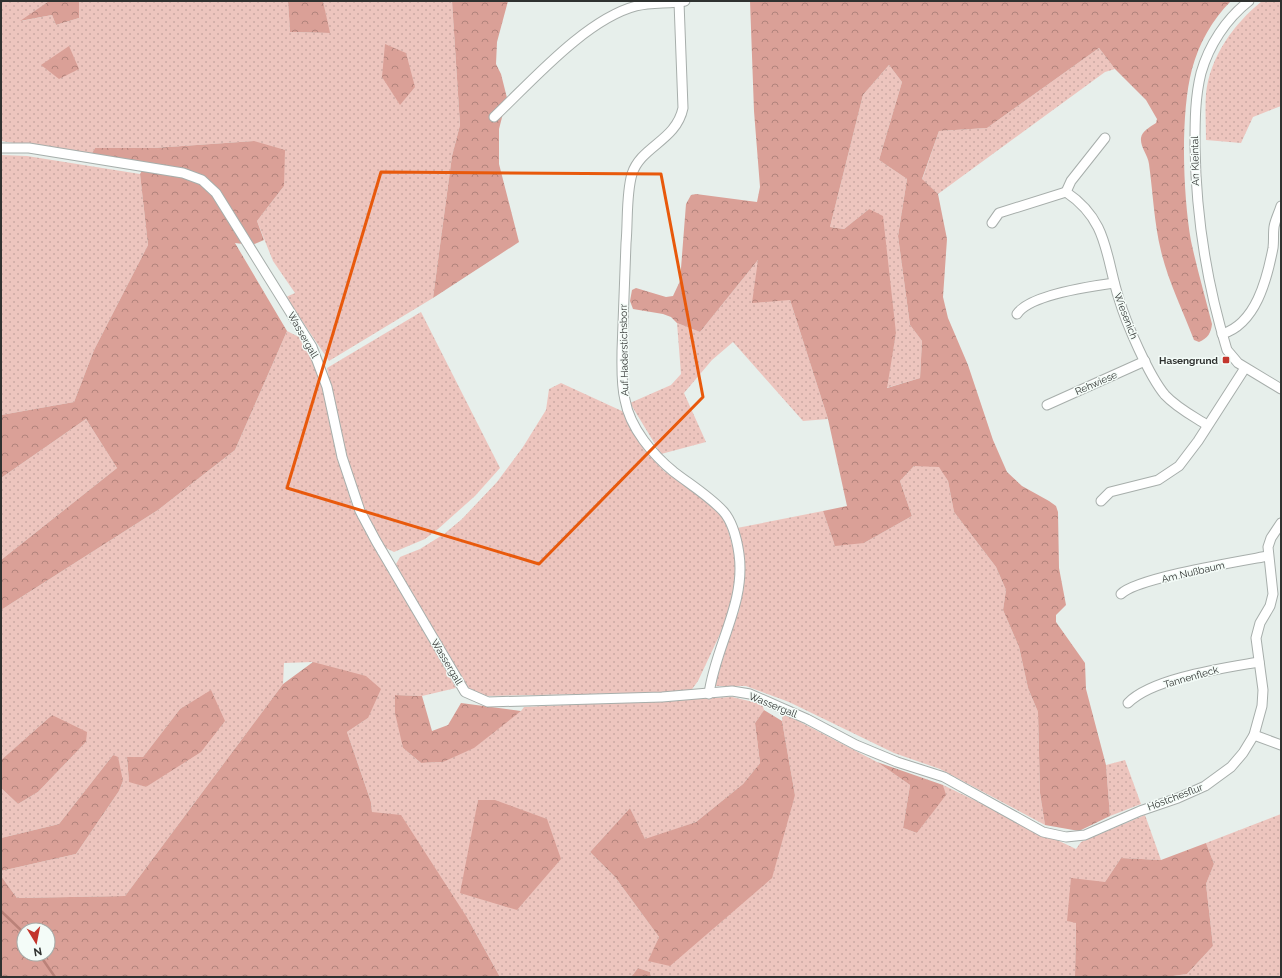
<svg xmlns="http://www.w3.org/2000/svg" width="1282" height="978" font-family="Raleway,sans-serif">
  <style>
    .grass { fill: url(#grass-dots); fill-rule: evenodd }
    .forest { fill: url(#forest-crowns); fill-rule: evenodd }
    .lines { fill: none; stroke-linecap: round; stroke-linejoin: round }
    .stream { stroke: #ba8279; stroke-width: 2.5 }
    .minor-casing { stroke: #a7aeab; stroke-width: 11 }
    .minor { stroke: #fff; stroke-width: 9 }
    .marked { fill: none; stroke: #e8590c; stroke-width: 3; stroke-linejoin: round }
    .poi-dot { fill: #c3362d; stroke: #f4fcf8; stroke-width: 1.5 }
    .labels { text-anchor: middle; dominant-baseline: central; stroke-width: 3; stroke-linejoin: round; paint-order: stroke }
    .street-label { font-size: 10px; fill: #2f3230; stroke: #f4fcf8 }
    .poi-label { font-size: 10px; font-weight: bold; fill: #2f3230; stroke: #f4fcf8; text-anchor: end }
  </style>
  <defs>
    <pattern id="grass-dots" width="8" height="8" patternUnits="userSpaceOnUse"><rect width="8" height="8" fill="#edc5be"/><path d="M2 2h.1M6 6h.1" fill="none" stroke="#ccaaa4" stroke-width="1.8" stroke-linecap="round"/></pattern>
    <pattern id="forest-crowns" width="20" height="18" patternUnits="userSpaceOnUse"><rect width="20" height="18" fill="#daa097"/><path d="M2 6a3 3 0 1 1 6 0M12 15a3 3 0 1 1 6 0" fill="none" stroke="#b1837c"/></pattern>
  </defs>
  <rect width="100%" height="100%" fill="#e7efeb"/>
  <!-- grass -->
  <g class="grass">
    <path d="M1 1H49L21 21 52 15 56 25 79 18V1H288L290 32 329 33 323 1H452L460 125 452 156 433 298 329 361 286 297 295 293 273 261 257 221 284 186 254 141 154 148H95L91 155 1 141Z"/>
    <path d="M1262 1H1281V106L1253 117 1241 143 1206 140C1206 125 1205 109 1206 94 1210 56 1234 24 1262 1Z"/>
    <path d="M1099 48 1115 69 1105 72 938 194 922 180 939 131 987 128Z"/>
    <path d="M889 65 902 82 879 160 907 179 898 236 910 325 922 341 920 378 886 388 896 333 869 209 844 229 830 227 863 95Z"/>
    <path d="M1 155 27 156 140 174 148 245 94 350 74 402 1 415Z"/>
    <path d="M758 260 790 300 828 419 803 421 733 342 712 360 684 393 706 442 661 454 630 403 671 385 681 374 677 323 700 332Z"/>
    <path d="M421 312 500 468 475 496 438 529 425 539 394 552 386 548 372 528 358 498 349 470 327 368Z"/>
    <path d="M287 331 303 339 311 352 324 391 351 502 456 688 422 696 395 695 403 748 421 763 443 762 521 711 524 707 732 697 762 704 764 710 755 723 760 763 743 784 696 822 645 840 630 808 590 852 615 877 659 937 649 961 795 795 782 721 783 713 877 762 910 785 903 828 917 833 945 795 943 785 1076 849 1081 842 1145 815 1161 860 1121 858 1105 882 1068 921 1076 922 1075 977H651L650 972 638 968 631 977H500L468 919 372 812 371 802 347 732 368 718 313 662 284 663 283 684 125 896 17 898 1 876V871L76 854 119 791 123 781 113 755 59 824 1 838V788L18 804 38 792 86 742 52 715 1 760V610L158 510 235 450ZM211 691 155 780 146 787 129 781 127 757H143L180 709ZM478 800 517 910 474 826Z"/>
    <path d="M561 383 624 412 645 451 664 471 703 499 721 515 727 526 736 559V580L729 615 698 681 690 692 484 696 465 687 419 608 396 564 400 557 420 549 444 534 462 519 497 482 523 447 546 410 549 389Z"/>
    <path d="M86 419 117 468 1 560V478Z"/>
    <path d="M914 466H939L948 481 954 512 996 567 1006 590 1003 610 1019 647 1028 688 1038 712 1040 793 1045 825 940 769 894 753 789 702 746 686H715L733 623 739 611 743 582 737 528 823 511 834 543H864L912 516 900 481Z"/>
    <path d="M1125 760 1141 804 1110 816 1106 765Z"/>
    <path d="M1281 814V977H1166L1187 974 1213 946 1206 884 1214 864 1206 843Z"/>
  </g>
  <!-- forest -->
  <g class="forest">
    <path d="M49 1H79V18L56 25 52 15 20 21Z"/>
    <path d="M288 1H323L330 33 290 32Z"/>
    <path d="M452 1H508L497 42 496 64 501 74 507 98 499 129V164L519 242 433 298 452 156 460 125Z"/>
    <path d="M750 1H1231C1212 20 1199 43 1192 69 1180 114 1183 196 1191 241 1197 269 1205 296 1212 324 1211 333 1208 338 1199 342L1194 340C1183 311 1168 281 1161 251 1154 222 1153 193 1149 164 1148 155 1140 147 1141 138 1142 131 1150 127 1156 123L1157 119 1146 100 1115 69 1099 48 987 128 939 131 922 179 938 194 947 239 943 297 948 318 968 365 993 440 1007 472 1022 486 1049 501 1056 506 1058 512 1059 568 1066 605 1056 615V622L1085 663 1086 689 1106 765 1110 816 1079 831 1045 825 1040 793 1038 712 1028 688 1019 647 1003 610 1006 590 996 567 954 512 948 481 939 467 914 466 900 481 912 516 864 543 835 546 823 511 847 506 828 419 790 300 752 303 758 260 700 332 677 323 671 317 663 314 633 309 630 301 632 290 636 288 666 297 673 296 680 281 686 204 691 195 696 194 757 202 760 187 754 111ZM889 65 902 82 879 160 907 179 898 236 910 325 922 341 920 378 887 388 896 333 883 216 869 209 844 229 830 227 863 95Z"/>
    <path d="M385 44 406 53 415 87 400 105 382 77Z"/>
    <path d="M69 46 79 69 59 79 41 65Z"/>
    <path d="M254 141 285 150 284 186 257 221 264 240 252 245 235 243 287 331 235 450 158 510 1 610V560L117 468 86 419 1 478V415L74 402 94 350 148 245 140 174 146 164 91 155 95 148H154Z"/>
    <path d="M313 662 366 676 381 689 368 718 347 732 371 802 372 812 401 815 468 919 500 977H1V876L17 898 125 896 283 684ZM24 930H48V954H24Z"/>
    <path d="M211 690 225 721 201 752 146 787 129 782 127 757H143L180 709Z"/>
    <path d="M395 695 422 696 432 731 448 725 461 703 521 711 474 748 443 762 421 763 403 748 395 713Z"/>
    <path d="M764 710 782 721 795 795 772 878 670 966 648 961 659 937 615 877 590 852 630 808 645 839 696 822 743 784 760 763 755 723Z"/>
    <path d="M52 715 87 732 86 742 38 792 18 804 1 788V760Z"/>
    <path d="M113 755 118 757 123 781 119 791 76 854 1 871V838L59 824Z"/>
    <path d="M877 762 943 785 946 795 917 833 903 828 910 785Z"/>
    <path d="M478 800H495L547 819 561 859 517 910 460 893Z"/>
    <path d="M1206 843 1214 864 1206 884 1213 946 1187 974 1166 977H1075L1076 923 1067 921 1071 878 1105 882 1121 858 1161 860Z"/>
    <path d="M638 968 650 972 651 977H631Z"/>
  </g>
  <g class="lines">
    <!-- stream -->
    <g class="stream">
      <path d="M1 911 24 933"/>
      <path d="M39 954 55 977"/>
    </g>
    <!-- minor casing -->
    <g class="minor-casing">
      <g id="minor">
        <path d="M1249 1C1226 19 1209 45 1201 73 1195 97 1195 121 1195 146 1196 214 1207 285 1227 350L1238 363 1281 389"/>
        <path d="M679 2 683 108C676 141 641 146 632 174 626 194 628 222 626 243 625 279 623 315 622 351 622 367 621 384 625 400 630 428 653 455 674 472 691 485 709 496 723 511 733 522 737 540 739 554 746 603 715 647 709 694"/>
        <path d="M494 117C531 82 586 19 636 6 652 2 669 4 685 1"/>
        <path d="M1 148H29L183 173 202 180 216 193 312 347 327 387 342 457 360 511 376 541 465 692 488 702 662 697 732 691 750 694 807 719 856 745 897 762 944 777 1043 832 1066 837 1085 835 1140 811 1178 798 1205 786 1231 767 1243 753 1254 735 1262 706 1263 690 1256 638 1260 623 1270 606 1273 594 1268 547 1271 538 1281 523"/>
        <path d="M1066 192 1071 181 1105 138"/>
        <path d="M992 223 999 213 1066 192C1109 221 1105 256 1119 299 1126 323 1149 376 1165 395 1177 408 1193 416 1207 425"/>
        <path d="M1017 314C1029 295 1092 286 1114 283"/>
        <path d="M1222 334C1256 324 1267 279 1273 248 1274 241 1273 234 1274 227 1275 220 1279 213 1281 206"/>
        <path d="M1047 405 1145 361"/>
        <path d="M1101 501 1110 492 1158 480 1179 466 1198 441 1245 368"/>
        <path d="M1121 594C1136 578 1241 561 1268 556"/>
        <path d="M1128 703C1152 678 1225 668 1259 662"/>
        <path d="M1254 735 1281 745"/>
      </g>
    </g>
    <!-- minor -->
    <use href="#minor" class="minor"/>
  </g>
  <!-- marked area -->
  <path class="marked" d="M381 172 661 174 703 397 539 564 287 488Z"/>
  <!-- markers -->
  <rect class="poi-dot" x="1222" y="356" width="8" height="8" rx="2"/>
  <g class="labels">
    <!-- street labels -->
    <g class="street-label">
      <text transform="translate(1195 161) rotate(-91)">An Kleintal</text>
      <text transform="translate(1126 316) rotate(69)">Wiesenich</text>
      <text transform="translate(303 335) rotate(60)">Wassergall</text>
      <text transform="translate(624 350) rotate(-91)">Auf Haderstichsborr</text>
      <text transform="translate(1096 383) rotate(-24)">Rehwiese</text>
      <text transform="translate(1193 572) rotate(-13)">Am Nußbaum</text>
      <text transform="translate(447 662) rotate(59)">Wassergall</text>
      <text transform="translate(1191 677) rotate(-16)">Tannenfleck</text>
      <text transform="translate(773 705) rotate(22)">Wassergall</text>
      <text transform="translate(1175 797) rotate(-21)">Höstchesflur</text>
    </g>
    <!-- poi labels -->
    <g class="poi-label">
      <text x="1218" y="360">Hasengrund</text>
    </g>
  </g>
  <!-- border -->
  <rect width="1282" height="978" fill="none" stroke="#2f3230" stroke-width="4"/>
  <!-- north arrow -->
  <g transform="translate(36 942) rotate(170)"><circle r="19" fill="#f4fcf8" stroke="#a5aba8"/>
  <path d="M0-3L7 15L0 10L-7 15Z" fill="#c3362d"/>
  <text y="-6" font-size="11" font-weight="bold" text-anchor="middle" fill="#2f3230">N</text>
  </g>
</svg>
